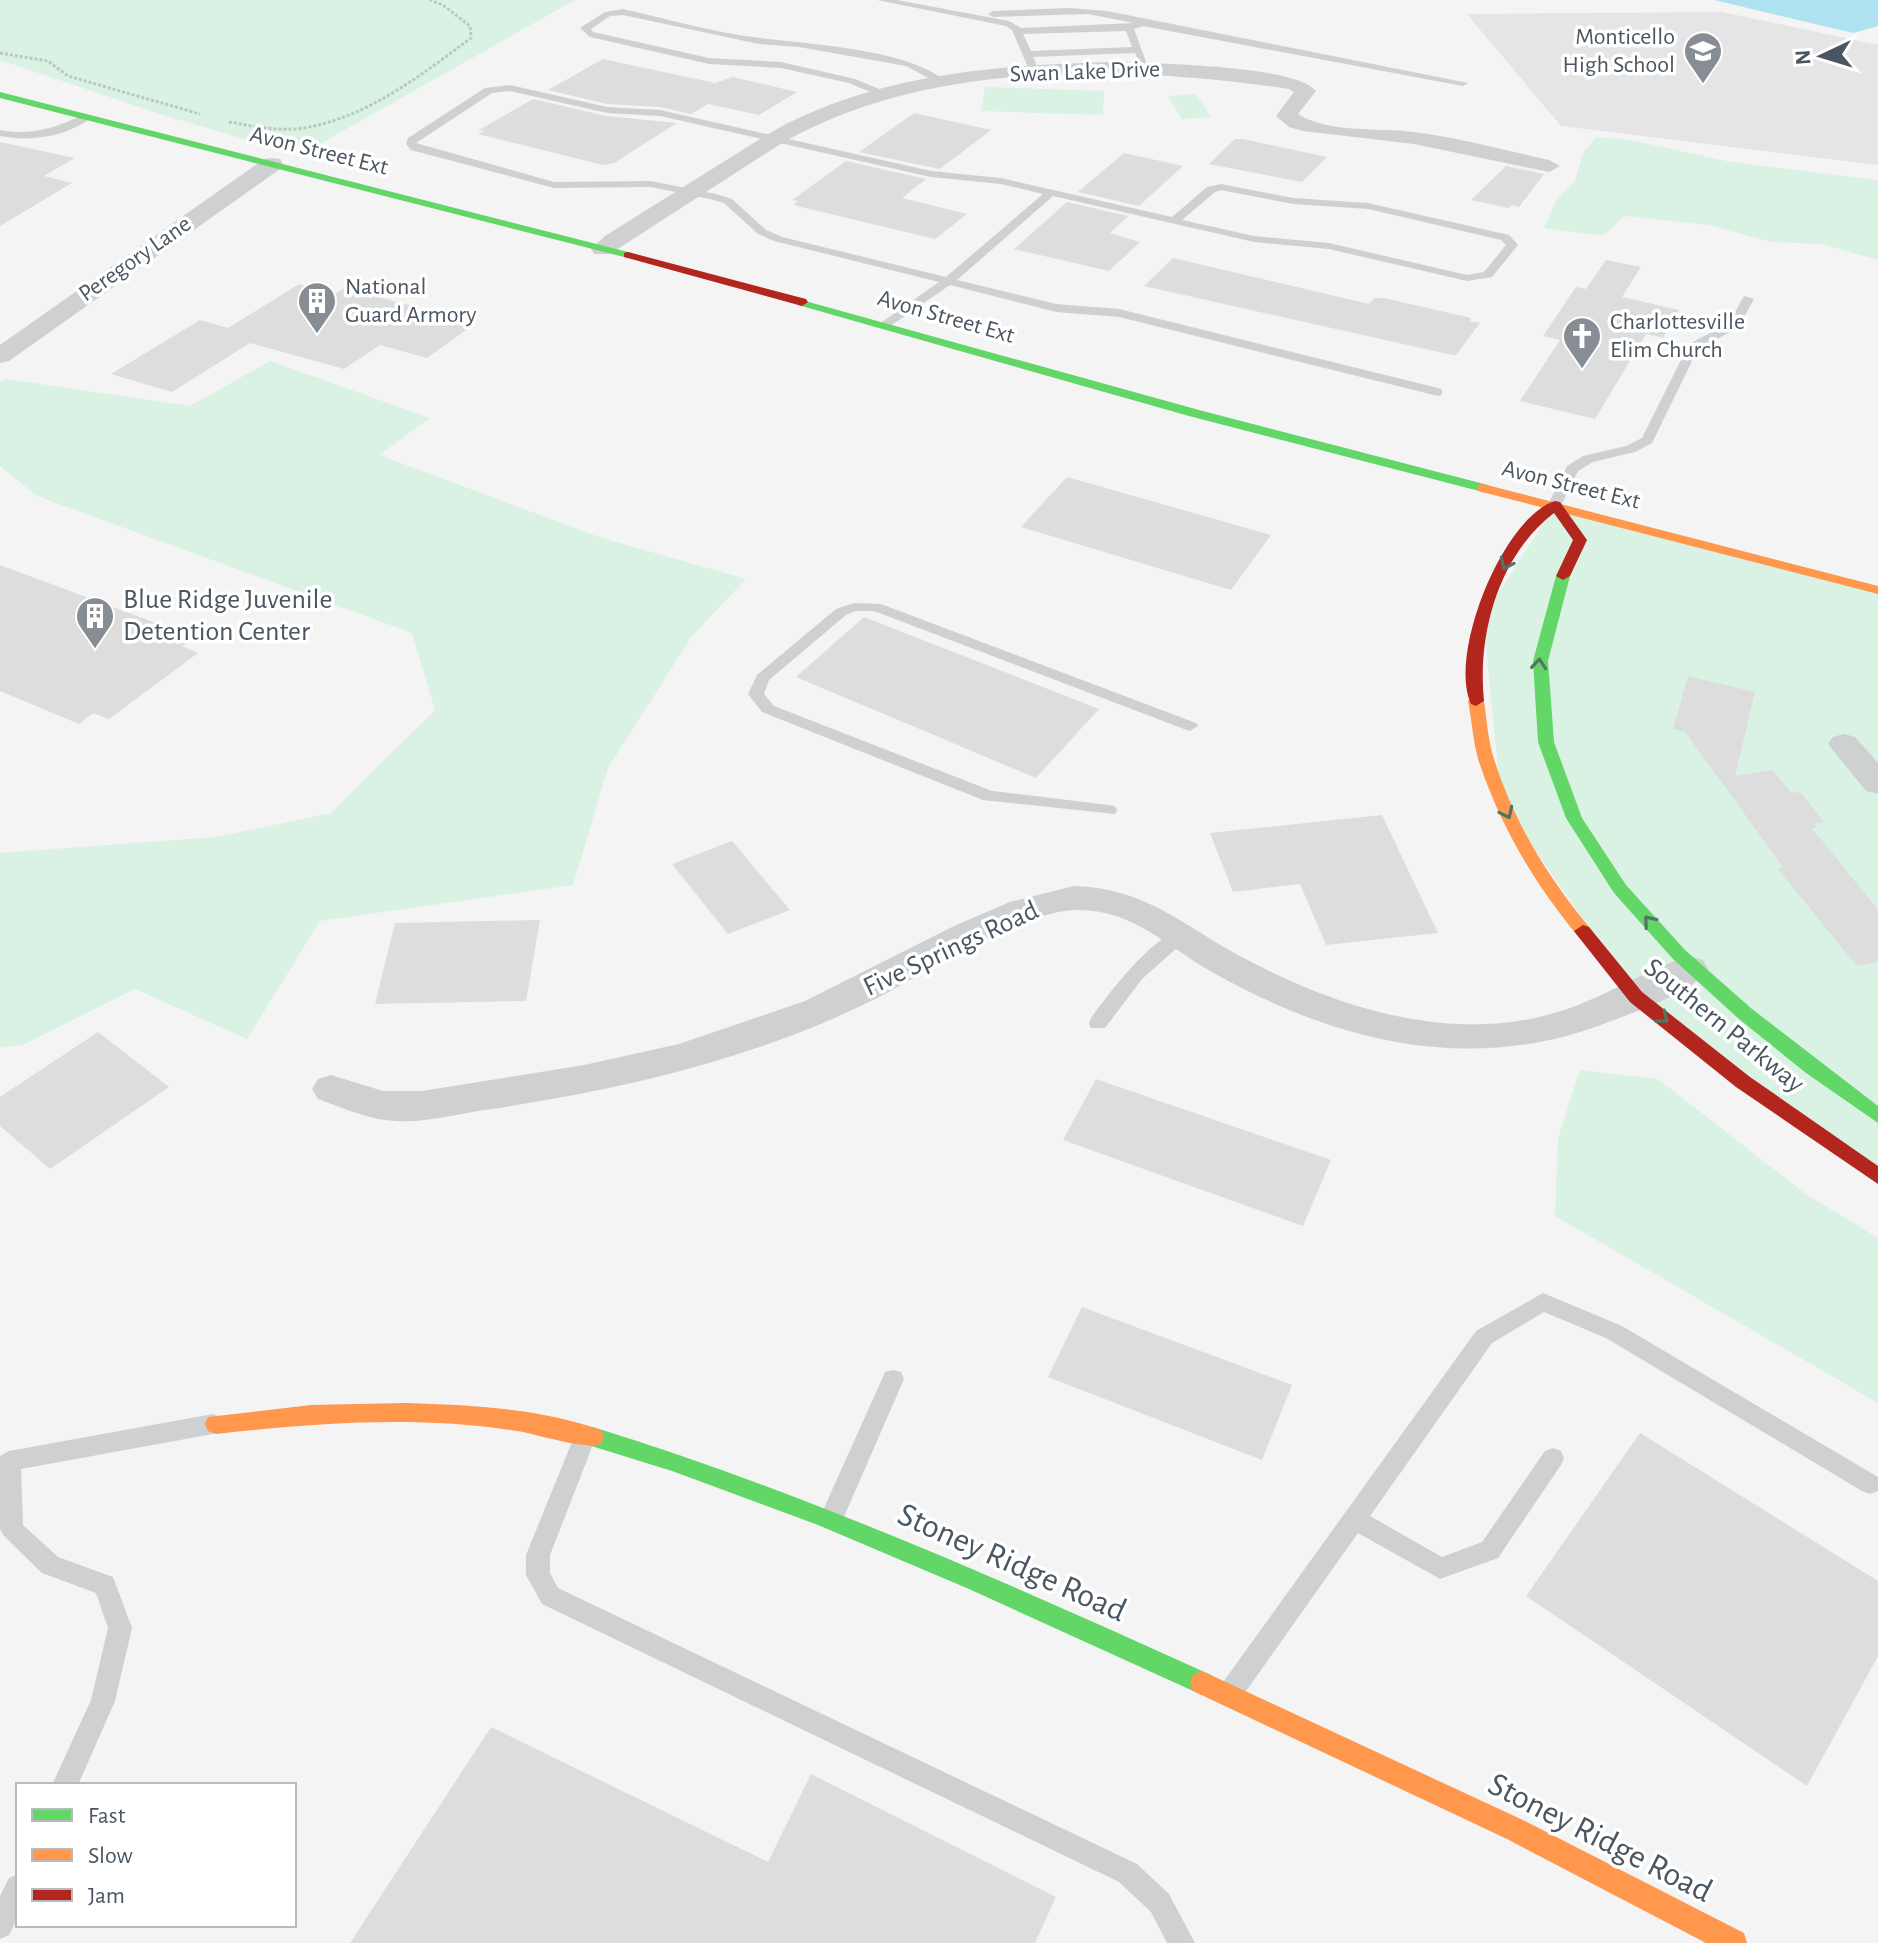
<svg xmlns="http://www.w3.org/2000/svg" width="1878" height="1943" font-family="'Alegreya Sans',sans-serif">
  <style>
    .education { fill: #e6e5e6 }
    .green { fill: #d9f2e3 }
    .water { fill: #aee2f0 }
    .building { fill: #ddddde }
    .lines { fill: none; stroke-linecap: round; stroke-linejoin: round }
    .path { stroke: #bcc7c4; stroke-width: 3; stroke-dasharray: 3 2; stroke-linecap: butt }
    .lane { fill: #ced0d2; fill-rule: evenodd }
    .street { fill: #ced0d2; fill-rule: evenodd }
    .fast { fill: #63d668; fill-rule: evenodd }
    .slow { fill: #ff974d; fill-rule: evenodd }
    .jam { fill: #b3261e; fill-rule: evenodd }
    .oneway { stroke: #507663 }
    .labels { text-anchor: middle; dominant-baseline: central; stroke-width: 7; stroke-linejoin: round; paint-order: stroke }
    .far-poi-label { font-size: 24px; fill: #4a5661; stroke: #fff; text-anchor: start }
    .far-street-label { font-size: 24px; fill: #4a5661; stroke: #fff }
    .poi-label { font-size: 28px; fill: #4a5661; stroke: #fff; text-anchor: start }
    .street-label { font-size: 28px; fill: #4a5661; stroke: #fff }
    .near-street-label { font-size: 34px; fill: #4a5661; stroke: #fff }
  </style>
  <rect width="100%" height="100%" fill="#f4f4f4"/>
  <!-- education -->
  <path class="education" d="M1722 12 1878 45V165L1561 126 1467 14Z"/>
  <!-- green -->
  <g class="green">
    <path d="M0 0H575L300 155 169 117 0 60Z"/>
    <path d="M985 87 1104 91 1103 115 981 111Z"/>
    <path d="M1196 94 1211 117 1182 119 1168 96Z"/>
    <path d="M1596 137 1631 140 1731 162 1878 180V260L1822 244 1772 242 1708 225 1624 216 1603 236 1544 228 1556 201 1575 181 1583 153Z"/>
    <path d="M270 361 430 418 379 455 602 538 746 579 692 636 608 768 573 885 320 921 247 1039 135 989 25 1044 0 1048V853L216 837 331 813 435 710 412 633 37 496 0 466V383L6 379 190 406Z"/>
    <path d="M1555 505 1878 590V1176L1636 997 1501 800 1483 617Z"/>
    <path d="M1580 1070 1658 1079 1807 1195 1878 1238V1403L1555 1216 1558 1138Z"/>
  </g>
  <!-- water -->
  <path class="water" d="M1714 0H1878V26L1853 33Z"/>
  <!-- building -->
  <g class="building">
    <path d="M603 59 715 83 733 77 797 92 759 115 708 104 691 114 660 107 607 104 548 90Z"/>
    <path d="M533 99 606 116 677 123 614 163 603 165 478 134 484 131 479 130Z"/>
    <path d="M914 113 991 130 940 169 859 152Z"/>
    <path d="M1235 139H1243L1327 157 1302 182 1209 164Z"/>
    <path d="M0 142 75 158 44 176 72 183 0 226Z"/>
    <path d="M1124 153 1183 166 1139 206 1078 192Z"/>
    <path d="M846 161 926 179 902 198 967 214 935 239 793 205 798 201 792 200Z"/>
    <path d="M1506 166 1544 174 1519 207 1512 205 1509 208 1471 200Z"/>
    <path d="M1067 202 1128 216 1110 233 1140 242 1109 271 1014 249Z"/>
    <path d="M1173 258 1369 304 1374 298H1384L1471 318 1470 321 1480 323 1456 355 1448 354 1144 286Z"/>
    <path d="M1606 260 1641 267 1622 297 1679 310 1663 338 1646 334 1595 419 1520 401 1560 340 1543 336 1576 287 1586 289Z"/>
    <path d="M299 284 335 294 344 288 476 323 427 358 380 345 344 369 250 343 172 392 111 374 200 320 228 328Z"/>
    <path d="M1067 477 1271 535 1231 590 1021 527Z"/>
    <path d="M0 565 196 638 182 646 198 653 109 719 93 713 79 724 0 691Z"/>
    <path d="M864 617 1099 709 1036 778 796 677Z"/>
    <path d="M1688 676 1755 692 1735 776 1773 770 1791 793 1800 792 1824 822 1814 823 1817 827 1812 828 1878 910V962L1857 966 1777 868 1783 867 1685 732 1673 729Z"/>
    <path d="M1382 815 1438 933 1326 945 1300 884 1233 892 1210 833Z"/>
    <path d="M732 841 790 910 728 934 672 864Z"/>
    <path d="M540 920 526 1001 375 1004 395 923Z"/>
    <path d="M98 1032 169 1087 50 1169 0 1126V1097Z"/>
    <path d="M1096 1079 1331 1160 1303 1226 1063 1140Z"/>
    <path d="M1082 1307 1292 1385 1262 1460 1048 1377Z"/>
    <path d="M1640 1433 1878 1581V1656L1807 1786 1526 1596Z"/>
    <path d="M491 1727 768 1862 811 1774 1056 1897 1035 1943H350Z"/>
  </g>
  <g class="lines">
    <!-- path -->
    <g class="path">
      <path d="M0 53 48 61 68 76 200 114"/>
      <path d="M229 122C253 126 279 132 303 128 367 118 421 75 471 38L470 26 443 5 430 0"/>
    </g>
    <!-- lane -->
    <g class="lane">
      <path d="M877 0H897L1009 21 1021 28 1134 23 1088 14 993 17 988 14 993 11 1070 8 1107 11 1468 83 1463 86 1143 26 1134 29 1149 70H1143L1135 53 1033 57 1040 72 1035 75 1030 72 1012 30 1006 26ZM1126 31 1132 47 1031 51 1023 34Z"/>
      <path d="M623 9C668 19 715 33 761 38 814 45 907 48 949 83L941 85 906 66 799 47 759 44 623 15 610 16 591 29 593 32 709 58 781 62 855 79 889 93 890 95 885 98 849 83 781 68 709 64 590 37 580 28 605 12Z"/>
      <path d="M510 85 607 107 660 110 931 171 1001 178 1172 217 1207 187 1221 184 1293 198 1368 203 1509 235 1518 245 1492 277 1467 281 1329 249 1254 242 1053 196 957 280 1056 304 1119 309 1442 389V395L1438 396 1119 317 1056 312 950 285 886 329 882 328V322L939 282 774 241 758 234 724 203 710 199 651 187 554 188 411 150 406 144 408 138 485 88ZM510 91 607 113 660 116 931 177 1001 184 1043 194 946 277 782 237 766 230 732 199 716 194 651 181 554 182 416 143 492 93ZM1221 190 1293 204 1368 209 1501 240 1506 245 1484 272 1467 275 1329 243 1254 236 1182 220 1215 192Z"/>
      <path d="M83 115 92 117C67 137 31 142 0 136V130C31 136 55 128 83 115Z"/>
      <path d="M1744 296 1754 299 1738 328 1698 349 1652 443 1635 452 1593 462 1578 471 1560 508H1550L1548 505 1567 466 1583 456 1626 446 1642 438 1689 344 1729 323Z"/>
      <path d="M854 603 881 604 1196 723 1198 726 1190 731 1184 729 874 611H856L846 615 769 680 764 694 774 706 992 791 1109 805 1115 806 1117 810 1115 814 983 800 762 712 748 694 757 675 836 609Z"/>
      <path d="M1181 929 1190 935 1187 939 1142 979 1105 1028H1091L1089 1023 1091 1018C1109 993 1151 938 1181 929Z"/>
      <path d="M1543 1293 1622 1326 1878 1477V1491L1870 1494 1862 1491 1606 1338 1544 1312 1492 1343 1370 1516 1442 1557 1482 1542 1545 1451 1553 1448 1561 1451 1564 1458 1561 1465 1498 1558 1440 1579 1358 1533 1239 1701 1230 1705 1221 1701 1218 1693 1221 1685 1476 1331Z"/>
      <path d="M893 1370 901 1372 904 1379 843 1519 839 1526 831 1529 823 1526 819 1519 882 1379 885 1372Z"/>
      <path d="M213 1414 221 1417 224 1424 221 1431 213 1434 21 1469 23 1525 58 1557 113 1577 132 1628 115 1701 78 1785H52L91 1700 108 1628 96 1593 42 1573 4 1536 0 1529V1456L9 1451Z"/>
      <path d="M585 1427 593 1430 596 1437 550 1555V1573L558 1588 1137 1864 1169 1894 1195 1943H1167L1151 1912 1119 1882 542 1604 526 1575V1555L574 1437 577 1430Z"/>
      <path d="M18 1874V1917L9 1935 0 1939V1896L9 1878Z"/>
    </g>
    <!-- street -->
    <g class="street">
      <path d="M1111 62C1149 63 1295 65 1316 91L1298 114C1330 134 1378 127 1414 132 1460 138 1504 150 1549 160L1560 166 1549 172 1414 144 1303 131 1289 127 1276 116 1294 92 1289 89C1128 65 929 59 782 143L610 254H594L591 249 605 236 768 134C871 75 994 65 1111 62Z"/>
      <path d="M272 158 280 159 283 164 280 169 9 361 0 363V345L264 159Z"/>
      <path d="M1844 734 1855 737 1878 763V794L1866 791 1828 744 1833 737Z"/>
      <path d="M1074 886C1145 888 1181 924 1240 956 1334 1007 1454 1046 1561 1011 1606 997 1646 969 1690 956L1703 960 1708 969C1695 991 1636 1012 1611 1021 1475 1076 1337 1043 1212 972 1169 948 1133 910 1080 910 1018 910 933 970 877 998 756 1059 624 1089 492 1109 460 1113 428 1123 396 1121 369 1120 343 1108 318 1099L312 1089 318 1079 331 1075 383 1091H422L584 1065 679 1044 805 1001 954 926 1010 902Z"/>
    </g>
    <!-- fast -->
    <g class="fast">
      <path d="M0 92 632 253 634 255 628 258 0 98Z"/>
      <path d="M798 299 1199 410 1488 485 1490 488 1483 492 1189 416 798 305Z"/>
      <path d="M1563 572 1570 576 1548 661 1554 742 1582 818 1626 885 1685 950 1752 1009 1878 1106V1123L1806 1073 1739 1019 1673 959 1614 893 1566 818 1538 742 1533 661 1556 576Z"/>
      <path d="M593 1427C806 1493 1008 1583 1211 1675L1214 1683 1211 1691 1202 1695 969 1589 818 1525 672 1471 585 1444 582 1437 585 1430Z"/>
    </g>
    <!-- slow -->
    <g class="slow">
      <path d="M1483 484 1878 586V594L1478 491V485Z"/>
      <path d="M1476 696 1484 701C1487 721 1488 743 1495 762 1515 824 1548 877 1589 927L1592 931 1589 935H1577C1534 883 1501 827 1479 762 1473 743 1472 721 1468 701Z"/>
      <path d="M406 1403C470 1405 540 1408 601 1430L604 1437 601 1444C584 1450 537 1434 517 1431 417 1415 316 1423 216 1434L208 1431 205 1424 208 1417 311 1405Z"/>
      <path d="M1202 1671 1525 1821 1744 1933 1747 1943H1706L1507 1839 1193 1691 1190 1683 1193 1675Z"/>
    </g>
    <!-- jam -->
    <g class="jam">
      <path d="M628 252 806 299 808 302 802 306 624 257V253Z"/>
      <path d="M1555 501 1560 502 1587 540 1570 576 1563 580 1556 576 1573 540 1554 513C1499 555 1477 634 1484 701L1476 706 1471 704C1448 655 1502 518 1555 501Z"/>
      <path d="M1583 925 1589 927 1642 992 1750 1077 1878 1166V1184L1736 1087 1630 1002 1577 935 1574 931Z"/>
    </g>
  </g>
  <!-- one-way arrows -->
  <defs><path id="oneway-chevron" d="M-2-3.5L2.5 0L-2 3.5" fill="none" stroke-width="1.6" stroke-linecap="round" stroke-linejoin="round" transform="scale(2)"/></defs>
  <g class="oneway">
    <use href="#oneway-chevron" transform="translate(1506 564) rotate(115)"/>
    <use href="#oneway-chevron" transform="translate(1539 664) rotate(-85)"/>
    <use href="#oneway-chevron" transform="translate(1507 813) rotate(65)"/>
    <use href="#oneway-chevron" transform="translate(1649 921) rotate(-130)"/>
    <use href="#oneway-chevron" transform="translate(1663 1018) rotate(38)"/>
  </g>
  <!-- icons -->
  <defs>
    <g id="school-pin" transform="scale(2)"><path d="M0 17L-7.5 6A9.5 9.5 0 1 1 7.5 6Z" fill="#868d94" stroke="#fff"/><path d="M0-5L7-2L0 1L-7-2ZM-4 1L0 2.5L4 1V4Q0 6-4 4Z" fill="#fff"/></g>
    <g id="building-pin" transform="scale(2)"><path d="M0 17L-7.5 6A9.5 9.5 0 1 1 7.5 6Z" fill="#868d94" stroke="#fff"/><path d="M-4-6H4V6H1V3H-1V6H-4ZM-2.5-4.3h1.7v1.8h-1.7ZM.8-4.3h1.7v1.8H.8ZM-2.5-1h1.7V.8h-1.7ZM.8-1h1.7V.8H.8Z" fill="#fff"/></g>
    <g id="church-pin" transform="scale(2)"><path d="M0 17L-7.5 6A9.5 9.5 0 1 1 7.5 6Z" fill="#868d94" stroke="#fff"/><path d="M-1.2-6h2.4v3.5h3.3v2.4h-3.3V6h-2.4V-.1h-3.3v-2.4h3.3Z" fill="#fff"/></g>
  </defs>
  <g fill-rule="evenodd">
    <use href="#school-pin" x="1703" y="51"/>
    <use href="#building-pin" x="317" y="301"/>
    <use href="#church-pin" x="1582" y="336"/>
    <use href="#building-pin" x="95" y="616"/>
  </g>
  <g class="labels">
    <!-- far-poi labels -->
    <g class="far-poi-label">
      <text x="1675" y="37" text-anchor="end">Monticello<tspan x="1675" dy="28">High School</tspan></text>
      <text x="345" y="287">National<tspan x="345" dy="28">Guard Armory</tspan></text>
      <text x="1610" y="322">Charlottesville<tspan x="1610" dy="28">Elim Church</tspan></text>
    </g>
    <!-- far-street labels -->
    <g class="far-street-label">
      <text transform="translate(1085 72) rotate(-2)">Swan Lake Drive</text>
      <text transform="translate(319 151) rotate(14)">Avon Street Ext</text>
      <text transform="translate(135 259) rotate(-35)">Peregory Lane</text>
      <text transform="translate(946 317) rotate(16)">Avon Street Ext</text>
      <text transform="translate(1571 485) rotate(14)">Avon Street Ext</text>
    </g>
    <!-- poi labels -->
    <g class="poi-label">
      <text x="123" y="600">Blue Ridge Juvenile<tspan x="123" dy="32">Detention Center</tspan></text>
    </g>
    <!-- street labels -->
    <g class="street-label">
      <text transform="translate(951 949) rotate(-25)">Five Springs Road</text>
      <text transform="translate(1724 1026) rotate(39)">Southern Parkway</text>
    </g>
    <!-- near-street labels -->
    <g class="near-street-label">
      <text transform="translate(1012 1563) rotate(24)">Stoney Ridge Road</text>
      <text transform="translate(1600 1838) rotate(27)">Stoney Ridge Road</text>
    </g>
  </g>
  <!-- legend -->
  <rect x="16" y="1783" width="280" height="144" fill="#ffffff" stroke="#b7bbc0" stroke-width="2"/>
  <rect x="32" y="1809" width="40" height="12" fill="#63d668" stroke="#b7bbc0" stroke-width="2"/>
  <text x="88" y="1823" font-size="24" fill="#4a5661">Fast</text>
  <rect x="32" y="1849" width="40" height="12" fill="#ff974d" stroke="#b7bbc0" stroke-width="2"/>
  <text x="88" y="1863" font-size="24" fill="#4a5661">Slow</text>
  <rect x="32" y="1889" width="40" height="12" fill="#b3261e" stroke="#b7bbc0" stroke-width="2"/>
  <text x="88" y="1903" font-size="24" fill="#4a5661">Jam</text>
  <!-- north arrow -->
  <g transform="translate(1822 56) rotate(266)" stroke="#ffffff" stroke-width="6" paint-order="stroke">
  <path d="M0-6L14 30L0 20L-14 30Z" fill="#4a5661"/>
  <text y="-12" font-size="22" font-weight="bold" text-anchor="middle" fill="#4a5661">N</text>
  </g>
</svg>
